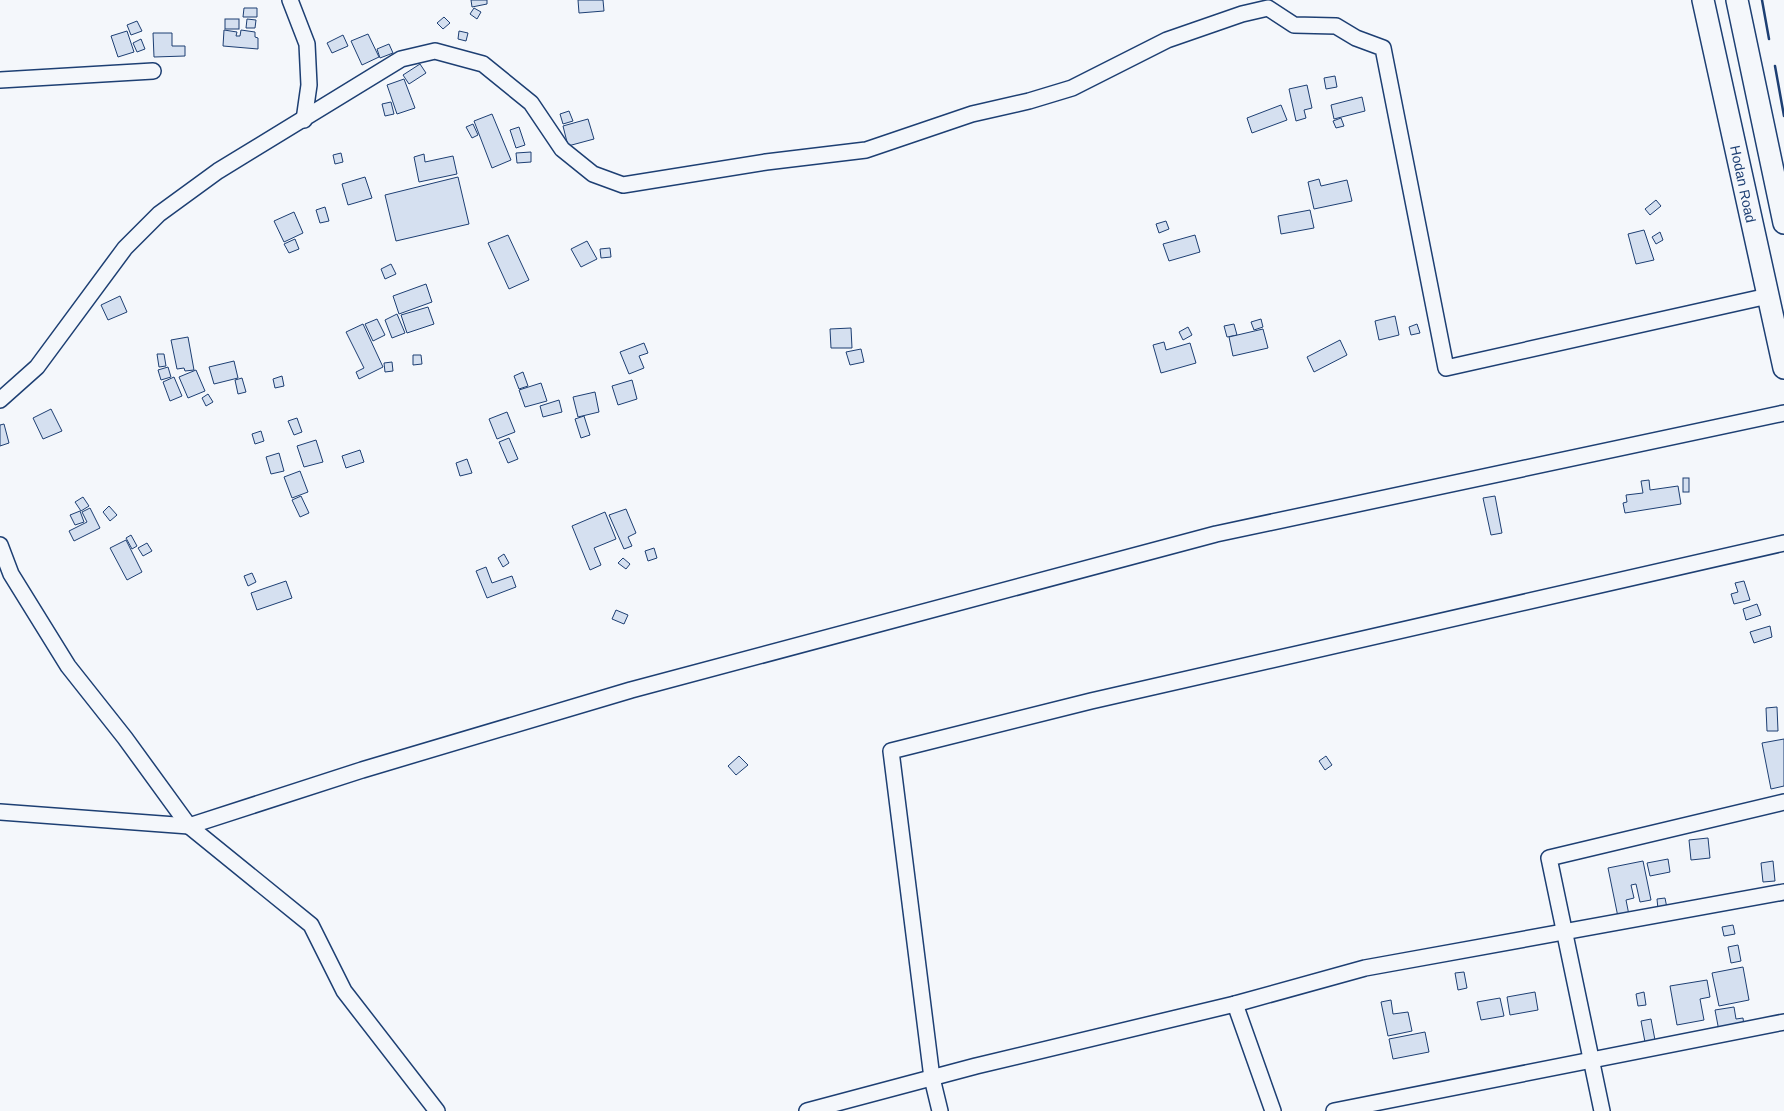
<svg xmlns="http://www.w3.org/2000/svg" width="1784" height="1111" font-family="Arial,sans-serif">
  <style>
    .building { fill: #d5e0f0; stroke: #1d3f73 }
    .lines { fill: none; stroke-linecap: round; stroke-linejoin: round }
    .street-casing { stroke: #1d3f73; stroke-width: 18 }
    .secondary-casing { stroke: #1d3f73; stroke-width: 24 }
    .street { stroke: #f4f7fb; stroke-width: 15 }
    .secondary { stroke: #f4f7fb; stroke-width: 21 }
    .wall { stroke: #1d3f73; stroke-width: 2.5 }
    .labels { text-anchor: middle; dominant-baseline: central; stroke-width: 4; stroke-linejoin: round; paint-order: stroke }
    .street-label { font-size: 14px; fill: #1d3f73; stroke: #f4f7fb }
  </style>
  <rect width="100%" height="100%" fill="#f4f7fb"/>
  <!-- building -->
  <g class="building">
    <path d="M471 0H487V4L472 7Z"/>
    <path d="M578 0H603L604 11 579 13Z"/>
    <path d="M244 8H257V17H243Z"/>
    <path d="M474 8 481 12 477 19 470 14Z"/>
    <path d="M444 17 450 23 443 29 437 23Z"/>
    <rect x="225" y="19" width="14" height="10"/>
    <path d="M247 19 256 20 255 28H246Z"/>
    <path d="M137 21 142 31 131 35 127 25Z"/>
    <path d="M224 30 237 32 236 36H240L241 30 255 32V37L258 38V49L223 46Z"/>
    <path d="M127 31 134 52 118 57 111 36Z"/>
    <path d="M459 31 468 33 466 41 458 39Z"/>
    <path d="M153 33H172V46H185V56L154 57Z"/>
    <path d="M368 34 379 57 362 65 351 41Z"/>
    <path d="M343 35 348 46 332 53 327 43Z"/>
    <path d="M141 39 145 49 137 52 133 43Z"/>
    <path d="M389 44 393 53 380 58 377 49Z"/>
    <path d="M420 64 426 73 409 84 403 75Z"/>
    <path d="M1335 76 1337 87 1326 89 1324 78Z"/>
    <path d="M404 79 415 108 397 114 387 85Z"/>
    <path d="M1307 85 1312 108 1304 110 1306 118 1296 121 1289 89Z"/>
    <path d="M1362 97 1365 111 1334 119 1331 105Z"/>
    <path d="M391 102 394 114 385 116 382 104Z"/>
    <path d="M1281 105 1287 120 1252 133 1247 118Z"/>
    <path d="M569 111 573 121 563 124 560 114Z"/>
    <path d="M492 114 511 160 492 168 474 121Z"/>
    <path d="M1341 118 1344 126 1336 128 1333 121Z"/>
    <path d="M588 119 594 139 568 146 563 126Z"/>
    <path d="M473 124 478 135 472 138 466 127Z"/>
    <path d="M519 127 525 145 516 148 510 130Z"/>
    <path d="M531 152V162L517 163 516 153Z"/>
    <path d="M341 153 343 162 335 164 333 155Z"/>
    <path d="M424 154 425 162 453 156 457 174 419 182 414 157Z"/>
    <path d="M365 177 372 198 348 205 342 184Z"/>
    <path d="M458 177 469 224 396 241 385 195Z"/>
    <path d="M1319 179 1321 186 1347 180 1352 201 1314 209 1308 182Z"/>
    <path d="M1656 200 1661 206 1650 215 1645 209Z"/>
    <path d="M325 207 329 221 320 223 316 210Z"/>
    <path d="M1310 210 1314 228 1281 234 1278 216Z"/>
    <path d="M294 212 303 233 284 242 274 221Z"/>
    <path d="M1166 221 1169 229 1159 233 1156 224Z"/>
    <path d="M1644 230 1654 260 1636 264 1628 234Z"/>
    <path d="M1660 232 1663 240 1656 244 1652 237Z"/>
    <path d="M508 235 529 280 509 289 488 243Z"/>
    <path d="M1195 235 1200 252 1169 261 1163 244Z"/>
    <path d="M295 239 299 249 289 253 284 244Z"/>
    <path d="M587 241 597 259 581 267 571 249Z"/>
    <path d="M610 248 611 257 601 258 600 249Z"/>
    <path d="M391 264 396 274 385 279 381 269Z"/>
    <path d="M426 284 432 302 399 314 393 296Z"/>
    <path d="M120 296 127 312 108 320 101 305Z"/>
    <path d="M428 307 434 324 407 333 401 315Z"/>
    <path d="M397 314 405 333 392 338 385 320Z"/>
    <path d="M1395 316 1399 335 1379 340 1375 321Z"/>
    <path d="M377 319 385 335 373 341 365 324Z"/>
    <path d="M1261 319 1263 327 1254 330 1251 322Z"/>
    <path d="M363 324 383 367 359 379 356 372 364 368 346 332Z"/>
    <path d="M1234 324 1237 335 1227 337 1224 326Z"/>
    <path d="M1417 324 1420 333 1411 335 1409 327Z"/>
    <path d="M1188 327 1192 335 1183 340 1179 332Z"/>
    <path d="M851 328 852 348H831L830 329Z"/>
    <path d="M1263 329 1268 348 1233 356 1229 337Z"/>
    <path d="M188 337 194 370 185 371 184 368 177 369 171 340Z"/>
    <path d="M1340 340 1347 355 1314 372 1307 357Z"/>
    <path d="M1164 342 1166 350 1190 343 1196 363 1161 373 1153 345Z"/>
    <path d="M644 343 648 353 639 356 644 368 629 374 620 352Z"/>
    <path d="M861 349 864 362 850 365 846 352Z"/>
    <path d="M157 354H164L166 366 159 367Z"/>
    <path d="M413 355H421L422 364 413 365Z"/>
    <path d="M234 361 238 378 214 384 209 367Z"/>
    <path d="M392 362 393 371 385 372 384 363Z"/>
    <path d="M168 367 171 377 161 380 158 370Z"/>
    <path d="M196 370 205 391 188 398 179 377Z"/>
    <path d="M523 372 528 386 519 389 514 376Z"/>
    <path d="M282 376 284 386 275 388 273 379Z"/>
    <path d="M174 377 182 396 170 401 163 382Z"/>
    <path d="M242 378 246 392 238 394 235 380Z"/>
    <path d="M632 380 637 399 618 405 612 386Z"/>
    <path d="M541 383 547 401 525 407 519 390Z"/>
    <path d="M595 392 599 412 578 417 573 397Z"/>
    <path d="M208 394 213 402 206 406 202 398Z"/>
    <path d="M559 400 562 412 543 417 540 406Z"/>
    <path d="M51 409 62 431 43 439 33 418Z"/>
    <path d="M507 412 515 432 497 439 489 419Z"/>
    <path d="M584 416 590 435 581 438 575 419Z"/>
    <path d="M297 418 302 432 294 435 288 421Z"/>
    <path d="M4 424 9 443 0 446V425Z"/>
    <path d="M261 431 264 441 255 444 252 434Z"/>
    <path d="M509 438 518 459 508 463 499 442Z"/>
    <path d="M316 440 323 462 304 467 297 446Z"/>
    <path d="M360 450 364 462 346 468 342 456Z"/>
    <path d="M279 453 284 471 271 474 266 457Z"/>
    <path d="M467 459 472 473 460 476 456 463Z"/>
    <path d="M300 471 308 492 292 498 284 477Z"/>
    <rect x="1683" y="478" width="6" height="14"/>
    <path d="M1649 480 1650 490 1678 486 1681 504 1625 513 1623 503 1627 502 1626 495 1643 493 1641 481Z"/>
    <path d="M301 496 309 513 300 517 292 500Z"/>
    <path d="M1495 496 1502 533 1491 535 1483 498Z"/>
    <path d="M83 497 89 506 81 511 75 502Z"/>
    <path d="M109 506 117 515 110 521 103 512Z"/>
    <path d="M90 508 100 528 74 541 69 531 87 522 82 512Z"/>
    <path d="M626 509 636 533 628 537 632 546 624 549 609 515Z"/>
    <path d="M80 511 84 522 75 525 70 515Z"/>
    <path d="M605 512 616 539 594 548 601 565 590 570 572 526Z"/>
    <path d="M131 535 137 546 132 549 126 538Z"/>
    <path d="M126 540 142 572 127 580 110 548Z"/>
    <path d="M147 543 152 551 143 556 138 548Z"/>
    <path d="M654 548 657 558 648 561 645 551Z"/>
    <path d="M504 554 509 563 503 567 498 558Z"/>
    <path d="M623 558 630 564 626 569 618 563Z"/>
    <path d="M486 567 492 583 512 576 516 587 487 598 476 571Z"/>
    <path d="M252 573 256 582 248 586 244 576Z"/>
    <path d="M286 581 292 598 257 610 251 593Z"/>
    <path d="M1744 581 1750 600 1734 604 1731 594 1738 592 1735 583Z"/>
    <path d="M1757 604 1761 615 1746 620 1743 609Z"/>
    <path d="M616 610 628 615 624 624 612 619Z"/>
    <path d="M1770 626 1772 637 1754 643 1750 632Z"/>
    <path d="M1777 707 1778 731H1767L1766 708Z"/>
    <path d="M1784 739V786L1771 789 1762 743Z"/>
    <path d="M739 756 748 765 736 775 728 766Z"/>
    <path d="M1326 756 1332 765 1325 770 1319 761Z"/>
    <path d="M1708 838 1710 858 1691 860 1689 840Z"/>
    <path d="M1668 859 1670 872 1650 876 1647 863Z"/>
    <path d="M1643 861 1651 900 1640 902 1636 884 1631 885 1634 898 1626 900 1629 915 1618 917 1608 868Z"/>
    <path d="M1773 861 1775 881 1763 882 1761 863Z"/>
    <path d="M1665 898 1667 908 1658 909 1657 899Z"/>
    <path d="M1733 925 1735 934 1724 936 1722 927Z"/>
    <path d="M1738 945 1741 961 1731 963 1728 947Z"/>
    <path d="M1743 967 1749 1000 1719 1006 1712 973Z"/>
    <path d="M1464 972 1467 988 1458 990 1455 973Z"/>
    <path d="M1707 980 1710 997 1700 999 1704 1020 1677 1025 1670 986Z"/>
    <path d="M1535 992 1538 1010 1510 1015 1507 997Z"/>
    <path d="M1644 992 1646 1005 1638 1006 1636 994Z"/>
    <path d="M1500 998 1504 1016 1481 1020 1477 1002Z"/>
    <path d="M1391 1000 1393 1014 1408 1012 1412 1031 1388 1036 1381 1002Z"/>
    <path d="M1734 1007 1736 1019 1743 1018 1744 1026 1719 1031 1715 1010Z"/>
    <path d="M1651 1019 1655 1040 1645 1042 1641 1021Z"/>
    <path d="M1425 1032 1429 1052 1393 1059 1389 1039Z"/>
  </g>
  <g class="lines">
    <!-- street casing -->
    <g class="street-casing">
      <g id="street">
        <path d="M290 0 307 44 309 85 304 120"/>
        <path d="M0 80 153 71"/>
        <path d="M0 400 37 367 125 248 159 214 218 171 401 59 435 51 483 64 531 103 562 149 593 174 623 185 766 162 866 150 972 114 1029 101 1072 88 1167 40 1242 14 1268 8 1294 25 1336 26 1356 38 1383 48 1446 368 1768 296"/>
        <path d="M0 545 11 574 68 666 125 738 189 826 311 925 344 991 437 1111"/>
        <path d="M0 812 189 826 362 770 631 690 1216 534 1784 413"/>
        <path d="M1235 1004 1273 1111"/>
        <path d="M807 1111 976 1066 1235 1004 1365 968 1784 892"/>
        <path d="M940 1111 932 1078 891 751 1091 701 1784 543"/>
        <path d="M1334 1111 1784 1022"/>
        <path d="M1602 1111 1549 858 1784 802"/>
      </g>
    </g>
    <!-- secondary casing -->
    <g class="secondary-casing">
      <g id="secondary">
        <path d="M1703 0 1784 368"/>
        <path d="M1737 0 1784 223"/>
      </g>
    </g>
    <!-- street -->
    <use href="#street" class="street"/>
    <!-- secondary -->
    <use href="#secondary" class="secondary"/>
    <!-- wall -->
    <g class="wall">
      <path d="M1762 0 1769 39"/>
      <path d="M1775 66 1784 116"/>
    </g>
  </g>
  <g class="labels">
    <!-- street labels -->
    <g class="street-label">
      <text transform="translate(1743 184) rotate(78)">Hodan Road</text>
    </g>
  </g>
</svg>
